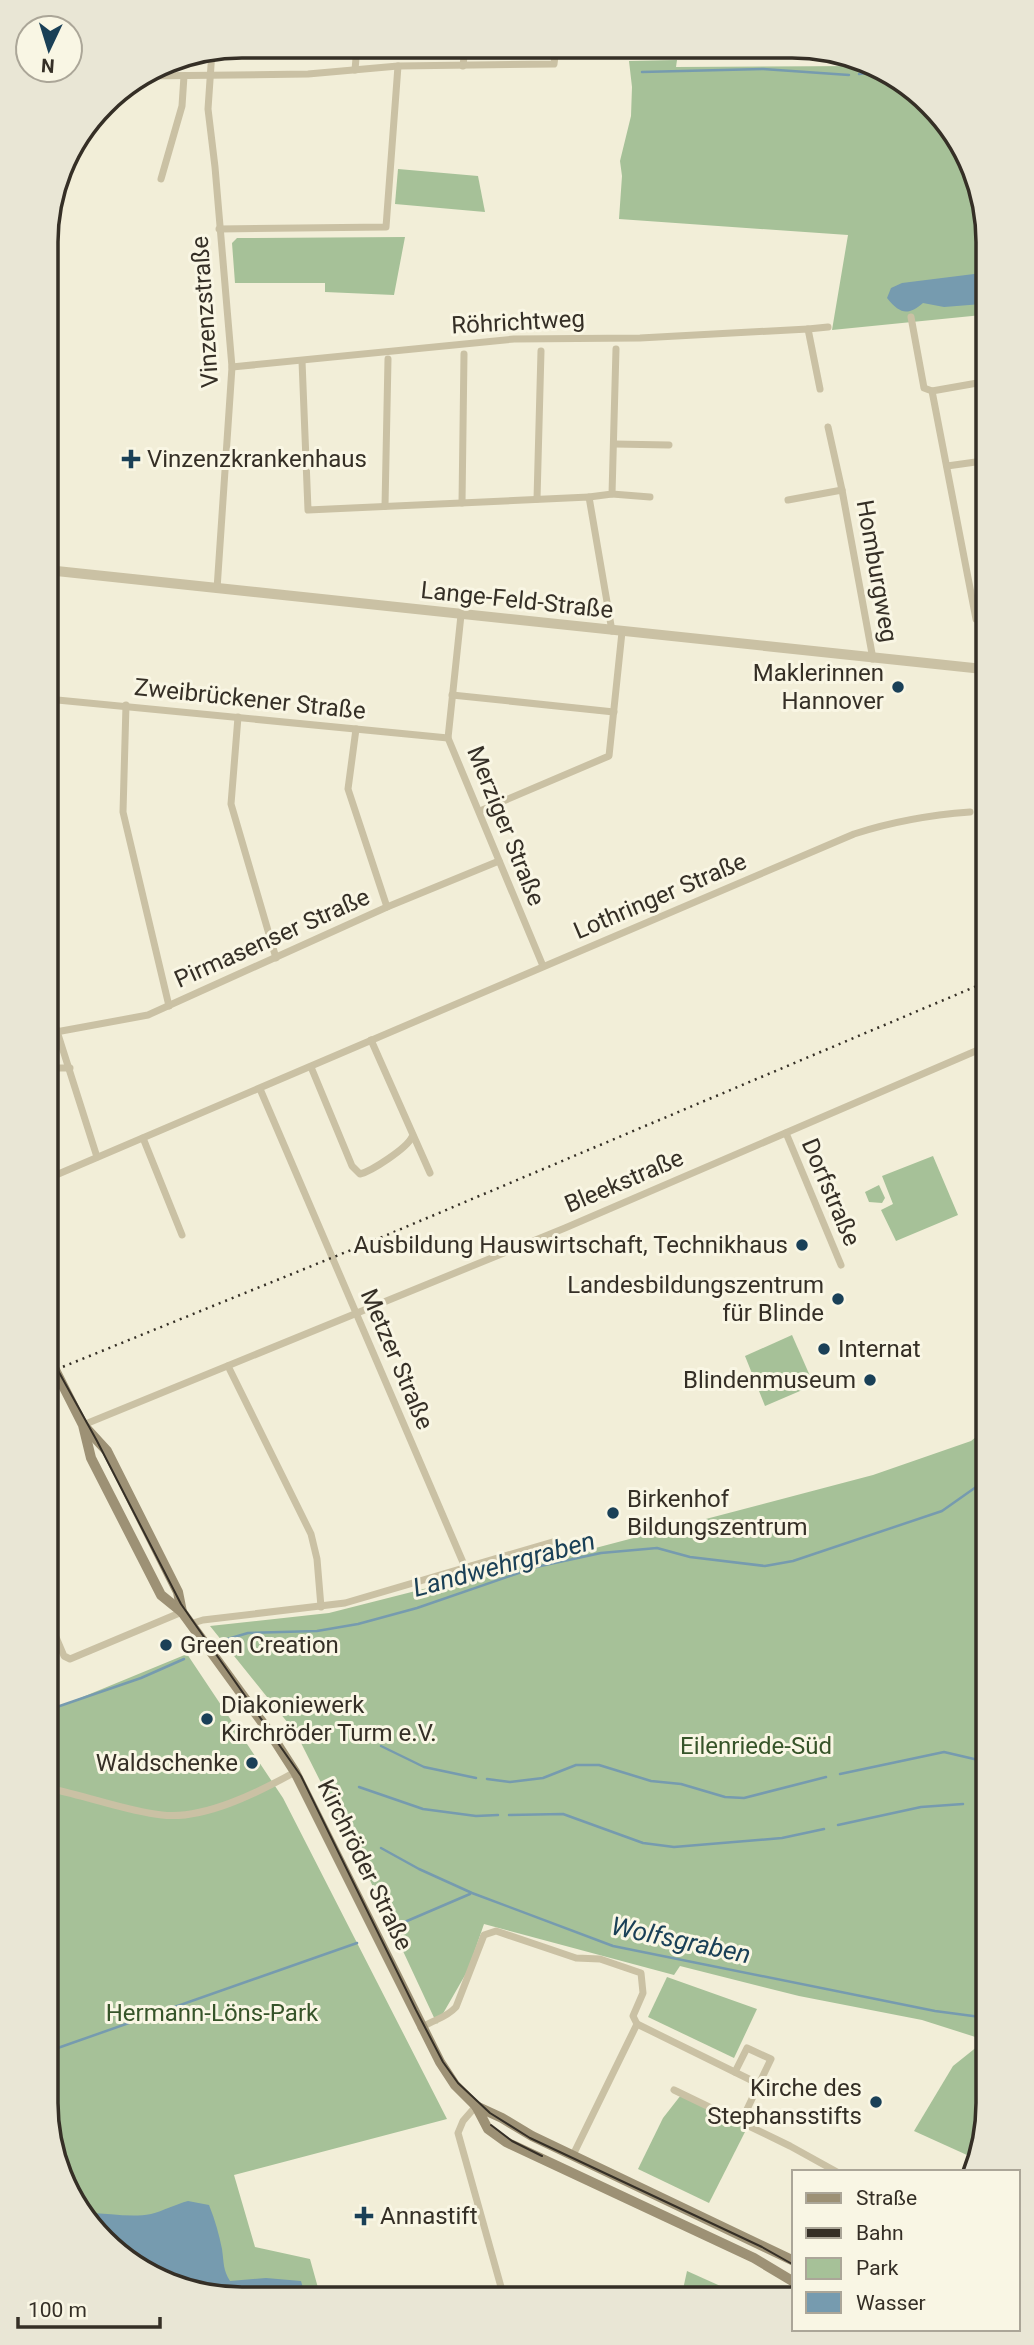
<svg xmlns="http://www.w3.org/2000/svg" width="1034" height="2345" font-family="Roboto,sans-serif">
  <style>
    .green { fill: #a6c198 }
    .water { fill: #769baf }
    .lines { fill: none; stroke-linecap: round; stroke-linejoin: round }
    .stream { stroke: #769baf; stroke-width: 2.5 }
    .minor { stroke: #cac1a4; stroke-width: 7 }
    .tertiary { stroke: #cac1a4; stroke-width: 10 }
    .secondary { stroke: #9d9175; stroke-width: 10 }
    .tram { stroke: #352f26; stroke-width: 2 }
    .rail { stroke: #352f26; stroke-width: 2.5; stroke-dasharray: 2 5; stroke-linecap: butt }
    .poi-dot { fill: #1a4057; stroke: #f9f6e4; stroke-width: 2.5 }
    .labels { text-anchor: middle; dominant-baseline: central; stroke-width: 6; stroke-linejoin: round; paint-order: stroke }
    .street-label { font-size: 24px; fill: #352f26; stroke: #f9f6e4 }
    .poi-label { font-size: 24px; fill: #352f26; stroke: #f9f6e4; text-anchor: start }
    .park-label { font-size: 24px; fill: #365429; stroke: #f9f6e4 }
    .water-label { font-size: 26px; font-style: italic; fill: #1a4057; stroke: #f9f6e4 }
    .rim { fill: none; stroke: #352f26; stroke-width: 3.5 }
  </style>
  <rect width="100%" height="100%" fill="#f2eed8"/>
  <!-- green -->
  <g class="green">
    <path d="M677 60 676 67 865 66 922 94 982 191V315L832 330 848 235 619 219 622 176 620 161 631 116 632 87 629 61Z"/>
    <path d="M398 169 478 176 485 212 395 204Z"/>
    <path d="M405 237 394 295 325 292V283H235L232 243 237 238Z"/>
    <path d="M933 1156 958 1215 896 1241 881 1210 893 1204 882 1176Z"/>
    <path d="M879 1185 885 1198 882 1203 869 1202 865 1192Z"/>
    <path d="M792 1335 814 1385 765 1406 745 1356Z"/>
    <path d="M986 1429 988 2041 922 2020 799 1996 680 1966 674 1975 484 1924 468 1970 437 2024 368 1876 296 1733 210 1626 329 1613 557 1555 565 1556 873 1475 971 1441Z"/>
    <path d="M187 1654 283 1798 447 2119 234 2175 255 2247 310 2259 320 2295 204 2296 112 2251 52 2154 51 1710Z"/>
    <path d="M667 1977 757 2009 734 2058 648 2017Z"/>
    <path d="M978 2046 988 2048V2117L978 2160 914 2131 953 2066Z"/>
    <path d="M681 2095 747 2128 709 2203 638 2169 663 2118Z"/>
    <path d="M687 2271 736 2293 682 2294Z"/>
  </g>
  <!-- water -->
  <g class="water">
    <path d="M982 273V304L944 307 923 303C908 316 900 314 887 298L891 288 902 283Z"/>
    <path d="M188 2201 209 2205C215 2220 219 2234 222 2249 224 2263 223 2270 230 2281L266 2278 301 2281 305 2295 204 2296 112 2251 89 2213C109 2213 131 2218 151 2214 163 2211 176 2204 188 2201Z"/>
  </g>
  <g class="lines">
    <!-- stream -->
    <g class="stream">
      <path d="M642 72 763 69 849 75"/>
      <path d="M859 74 877 72"/>
      <path d="M224 1640 248 1633 317 1631 358 1624 417 1608 536 1567 601 1553 657 1548 690 1557 765 1566 793 1561 942 1511 986 1480"/>
      <path d="M51 1709 141 1678 184 1659"/>
      <path d="M381 1746 424 1767 476 1778"/>
      <path d="M840 1774 944 1752 987 1762"/>
      <path d="M487 1779 510 1782 543 1778 576 1765H599L651 1781 681 1784 725 1797 744 1798 826 1777"/>
      <path d="M359 1787 423 1809 476 1816 498 1815"/>
      <path d="M509 1815 563 1814 643 1843 674 1847 782 1838 824 1829"/>
      <path d="M838 1825 921 1807 963 1804"/>
      <path d="M381 1848 419 1869 472 1893 613 1946 935 2011 988 2018"/>
      <path d="M393 1927 470 1894"/>
      <path d="M52 2050 357 1943"/>
    </g>
    <!-- minor -->
    <g class="minor">
      <path d="M212 51 208 109 215 167 232 367 217 589"/>
      <path d="M463 66 465 47"/>
      <path d="M355 70 357 46"/>
      <path d="M142 76 308 74 398 66 554 64 556 47"/>
      <path d="M161 179 182 106 184 76"/>
      <path d="M219 229 386 227 398 66"/>
      <path d="M911 317 924 388 932 391 976 619 983 618"/>
      <path d="M808 329 828 327"/>
      <path d="M302 361 308 510 589 497 612 631"/>
      <path d="M232 367 514 339 640 338 808 329 820 389"/>
      <path d="M932 391 983 382"/>
      <path d="M828 427 842 490 873 659"/>
      <path d="M614 444 669 445"/>
      <path d="M947 466 983 461"/>
      <path d="M612 494 650 497"/>
      <path d="M589 497 612 494 616 349"/>
      <path d="M537 499 541 351"/>
      <path d="M788 500 842 490"/>
      <path d="M462 503 464 354"/>
      <path d="M385 506 388 359"/>
      <path d="M461 615 448 738 543 966"/>
      <path d="M452 695 614 712"/>
      <path d="M47 699 448 738"/>
      <path d="M126 705 123 812 169 1006"/>
      <path d="M238 717 231 804 276 958"/>
      <path d="M356 729 348 789 387 907"/>
      <path d="M480 811 609 756 622 632"/>
      <path d="M48 1003 97 1157"/>
      <path d="M56 1032 148 1015 387 907 499 861"/>
      <path d="M371 1040 430 1173"/>
      <path d="M311 1067 352 1166 360 1174C372 1171 407 1148 412 1137"/>
      <path d="M49 1068H70"/>
      <path d="M260 1089 465 1567"/>
      <path d="M786 1133 841 1265"/>
      <path d="M143 1138 182 1235"/>
      <path d="M49 1178 854 834C894 821 929 815 970 812"/>
      <path d="M228 1366 311 1534 317 1559 321 1607"/>
      <path d="M83 1425 565 1228 985 1047"/>
      <path d="M50 1623 64 1656 70 1659 182 1612"/>
      <path d="M190 1624 203 1620 345 1603 556 1541"/>
      <path d="M51 1789C88 1796 125 1811 162 1815 204 1820 259 1792 295 1772"/>
      <path d="M637 2024 759 2084 741 2122"/>
      <path d="M421 2028C434 2019 445 2019 456 2007L484 1935 496 1931 576 1958 600 1959 641 1973 643 1993 633 2016 637 2024 573 2155"/>
      <path d="M735 2072 747 2048 771 2059 759 2084"/>
      <path d="M674 2090 790 2146 837 2172"/>
      <path d="M476 2106 463 2121 458 2133 503 2294"/>
    </g>
    <!-- tertiary -->
    <path class="tertiary" d="M47 570 983 669"/>
    <!-- secondary -->
    <g class="secondary">
      <path d="M50 1360 83 1425 91 1458 161 1595 182 1612 270 1733 295 1772 440 2062 455 2085 476 2106 502 2118 532 2136 794 2261"/>
      <path d="M85 1427 107 1451 178 1592 182 1612"/>
      <path d="M476 2106 488 2129 506 2142 754 2258 794 2282"/>
    </g>
    <!-- tram -->
    <g class="tram">
      <path d="M50 1356 97 1441 181 1604 301 1776 416 2010 443 2062 458 2083 490 2113 530 2138 762 2247 794 2265"/>
      <path d="M491 2125 512 2141 542 2156"/>
    </g>
    <!-- rail -->
    <path class="rail" d="M50 1372 356 1248 984 983"/>
  </g>
  <!-- markers -->
  <g class="poi-dot">
    <path d="M127.5 448.5h7v7h7v7h-7v7h-7v-7h-7v-7h7z"/>
    <circle cx="898" cy="687" r="7"/>
    <circle cx="802" cy="1245" r="7"/>
    <circle cx="838" cy="1299" r="7"/>
    <circle cx="824" cy="1349" r="7"/>
    <circle cx="870" cy="1380" r="7"/>
    <circle cx="613" cy="1513" r="7"/>
    <circle cx="166" cy="1645" r="7"/>
    <circle cx="207" cy="1719" r="7"/>
    <circle cx="252" cy="1763" r="7"/>
    <circle cx="876" cy="2102" r="7"/>
    <path d="M360.5 2205.5h7v7h7v7h-7v7h-7v-7h-7v-7h7z"/>
  </g>
  <g class="labels">
    <!-- street labels -->
    <g class="street-label">
      <text transform="translate(205 312) rotate(-94)">Vinzenzstraße</text>
      <text transform="translate(518 322) rotate(-3)">Röhrichtweg</text>
      <text transform="translate(877 571) rotate(80)">Homburgweg</text>
      <text transform="translate(517 600) rotate(6)">Lange-Feld-Straße</text>
      <text transform="translate(250 699) rotate(6)">Zweibrückener Straße</text>
      <text transform="translate(506 826) rotate(68)">Merziger Straße</text>
      <text transform="translate(660 896) rotate(-23)">Lothringer Straße</text>
      <text transform="translate(272 938) rotate(-24)">Pirmasenser Straße</text>
      <text transform="translate(624 1181) rotate(-23)">Bleekstraße</text>
      <text transform="translate(831 1192) rotate(67)">Dorfstraße</text>
      <text transform="translate(397 1359) rotate(67)">Metzer Straße</text>
      <text transform="translate(365 1865) rotate(64)">Kirchröder Straße</text>
    </g>
    <!-- poi labels -->
    <g class="poi-label">
      <text x="147" y="459">Vinzenzkrankenhaus</text>
      <text x="884" y="673" text-anchor="end">Maklerinnen<tspan x="884" dy="28">Hannover</tspan></text>
      <text x="788" y="1245" text-anchor="end">Ausbildung Hauswirtschaft, Technikhaus</text>
      <text x="824" y="1285" text-anchor="end">Landesbildungszentrum<tspan x="824" dy="28">für Blinde</tspan></text>
      <text x="838" y="1349">Internat</text>
      <text x="856" y="1380" text-anchor="end">Blindenmuseum</text>
      <text x="627" y="1499">Birkenhof<tspan x="627" dy="28">Bildungszentrum</tspan></text>
      <text x="180" y="1645">Green Creation</text>
      <text x="221" y="1705">Diakoniewerk<tspan x="221" dy="28">Kirchröder Turm e.V.</tspan></text>
      <text x="238" y="1763" text-anchor="end">Waldschenke</text>
      <text x="862" y="2088" text-anchor="end">Kirche des<tspan x="862" dy="28">Stephansstifts</tspan></text>
      <text x="380" y="2216">Annastift</text>
    </g>
    <!-- park labels -->
    <g class="park-label">
      <text x="756" y="1746">Eilenriede-Süd</text>
      <text x="212" y="2013">Hermann-Löns-Park</text>
    </g>
    <!-- water labels -->
    <g class="water-label">
      <text transform="translate(504 1564) rotate(-15)">Landwehrgraben</text>
      <text transform="translate(681 1940) rotate(12)">Wolfsgraben</text>
    </g>
  </g>
  <!-- crop -->
  <path d="M0 0H1034V2345H0ZM242 58H792A184 184 0 0 1 976 242V2103A184 184 0 0 1 792 2287H242A184 184 0 0 1 58 2103V242A184 184 0 0 1 242 58Z" fill="#e9e6d5" fill-rule="evenodd"/>
  <path class="rim" d="M242 58H792A184 184 0 0 1 976 242V2103A184 184 0 0 1 792 2287H242A184 184 0 0 1 58 2103V242A184 184 0 0 1 242 58Z"/>
  <!-- legend -->
  <rect x="792" y="2170" width="228" height="161" fill="#f9f6e4" stroke="#aba698" stroke-width="2"/>
  <rect x="806" y="2193" width="35" height="10" fill="#9d9175" stroke="#aba698" stroke-width="2"/>
  <text x="856" y="2205" font-size="21" fill="#352f26">Straße</text>
  <rect x="806" y="2228" width="35" height="10" fill="#352f26" stroke="#aba698" stroke-width="2"/>
  <text x="856" y="2240" font-size="21" fill="#352f26">Bahn</text>
  <rect x="806" y="2258" width="35" height="21" fill="#a6c198" stroke="#aba698" stroke-width="2"/>
  <text x="856" y="2275" font-size="21" fill="#352f26">Park</text>
  <rect x="806" y="2292" width="35" height="21" fill="#769baf" stroke="#aba698" stroke-width="2"/>
  <text x="856" y="2310" font-size="21" fill="#352f26">Wasser</text>
  <!-- north arrow -->
  <g transform="translate(49 49) rotate(184)"><circle r="33" fill="#f9f6e4" stroke="#aba698" stroke-width="2"/>
  <path d="M0-5L12 26L0 18L-12 26Z" fill="#1a4057"/>
  <text y="-10" font-size="19" font-weight="bold" text-anchor="middle" fill="#352f26">N</text>
  </g>
  <!-- scale -->
  <path d="M18 2317v10h142v-10" fill="none" stroke="#352f26" stroke-width="3.5"/>
  <text x="28" y="2317" font-size="21" fill="#352f26" stroke="#f9f6e4" stroke-width="5" paint-order="stroke">100 m</text>
</svg>
